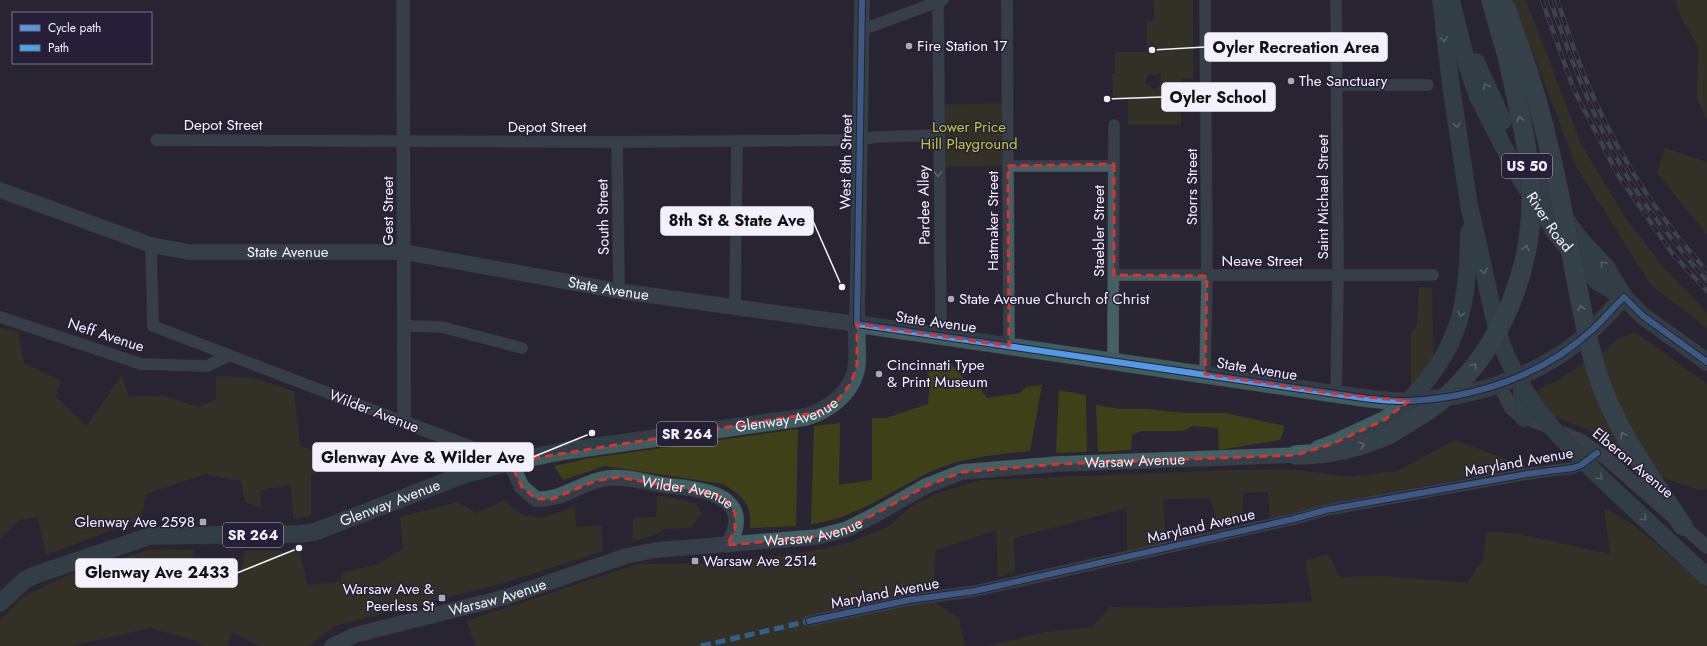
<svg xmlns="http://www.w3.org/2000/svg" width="1707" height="646" font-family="Jost,sans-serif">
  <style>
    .green { fill: #3e4018; fill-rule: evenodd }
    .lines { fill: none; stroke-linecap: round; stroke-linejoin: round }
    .minor-casing { stroke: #46424e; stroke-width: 12 }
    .tertiary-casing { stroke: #46424e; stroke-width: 14 }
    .secondary-casing { stroke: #46424e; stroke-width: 16 }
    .primary-casing { stroke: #46424e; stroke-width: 18 }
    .motorway-casing { stroke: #46424e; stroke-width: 20 }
    .minor { stroke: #456063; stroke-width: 11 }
    .tertiary { stroke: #456063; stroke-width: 13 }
    .secondary { stroke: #416163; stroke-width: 15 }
    .primary { stroke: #3d5d5e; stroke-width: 17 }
    .motorway { stroke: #416465; stroke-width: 19 }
    .rail-casing { stroke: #56666a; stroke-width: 4.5 }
    .rail { stroke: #261f38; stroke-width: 3; stroke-dasharray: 9; stroke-linecap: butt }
    .primary-bridge-casing { stroke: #46424e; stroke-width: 18; stroke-linecap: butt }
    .motorway-bridge-casing { stroke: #46424e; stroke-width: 20; stroke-linecap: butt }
    .primary-bridge { stroke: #3d5d5e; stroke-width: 17 }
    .motorway-bridge { stroke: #416465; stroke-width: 19 }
    .quiet { stroke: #3fa9f5; stroke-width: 5; stroke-dasharray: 10 5; stroke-linecap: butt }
    .cycleway-casing { stroke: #261f38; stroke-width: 8 }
    .cycleway { stroke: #5399e6; stroke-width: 6 }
    .oneway { stroke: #8fa0a6 }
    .oneway2 { stroke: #9aaab2 }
    .oneway3 { stroke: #9ca8b1 }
    .marked { fill: none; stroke: #d83233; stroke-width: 3; stroke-dasharray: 8 5; stroke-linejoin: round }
    .poi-dot { fill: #adaab7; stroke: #261f38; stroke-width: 1.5 }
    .labels { text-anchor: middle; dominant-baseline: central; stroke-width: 3; stroke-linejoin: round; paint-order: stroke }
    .shield { fill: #261f38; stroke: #b6b2c3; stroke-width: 1 }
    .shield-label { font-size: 14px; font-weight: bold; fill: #f4f1ff }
    .poi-label { font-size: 15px; fill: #f4f1ff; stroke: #261f38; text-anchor: start }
    .street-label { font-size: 15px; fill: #f4f1ff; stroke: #261f38 }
    .park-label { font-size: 15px; fill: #c0c83a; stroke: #261f38 }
    .leader { fill: none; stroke: #f4f1ff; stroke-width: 1.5 }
    .callout-dot { fill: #f4f1ff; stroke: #261f38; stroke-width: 1.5 }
    .callout { fill: #f4f1ff; stroke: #f4f1ff; stroke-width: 1.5 }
    .callout-label { font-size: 16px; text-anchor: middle; font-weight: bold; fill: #111 }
  </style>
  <rect width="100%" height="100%" fill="#292532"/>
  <!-- green -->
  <g class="green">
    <path d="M1153 0H1193V79L1181 78C1182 85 1179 89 1177 95 1175 101 1177 106 1174 112L1181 113V125H1128V98H1113L1112 73H1115V52H1147V21H1153L1155 19ZM1161 72V82L1156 91 1145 83 1149 73 1155 76Z"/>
    <path d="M1513 0H1526L1581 144 1625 217 1663 267 1707 313V328L1651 285 1576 166Z"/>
    <path d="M1675 0H1707V119L1697 100 1698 46 1682 19Z"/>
    <path d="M1008 103V166L938 167 939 105Z"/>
    <path d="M1665 148 1707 162V235L1657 173Z"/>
    <path d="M1419 287 1432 288 1434 385H1411V333L1417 326Z"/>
    <path d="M0 328 18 332 24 363 61 381 56 397 87 426 122 375 129 397 164 396 198 407 216 400V376L252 378 294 391 300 446 357 463 311 474V516L293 519 291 485 260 490 261 508 245 502 241 481 205 474 146 494 141 519 46 555 38 517 19 520 0 538Z"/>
    <path d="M1635 332 1707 384V489L1699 490 1662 477 1641 447 1617 404 1601 355 1617 339Z"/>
    <path d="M948 360 965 380 975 381 987 398 1020 393 1026 387 1042 385 1030 451C996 455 964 457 932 471 892 490 856 519 811 524L814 426 840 423 839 485 872 480V418H886L928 404 930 380 925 365Z"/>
    <path d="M1587 361 1636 464 1632 466 1603 439 1584 428 1550 415 1535 393 1546 385 1556 382Z"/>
    <path d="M1059 390 1086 395 1087 452 1056 453Z"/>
    <path d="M1096 405 1120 409H1146L1185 413H1225L1285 426 1280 440 1219 450 1218 428 1193 426 1183 431H1142L1132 435 1131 450 1098 452Z"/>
    <path d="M798 429 796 526 750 528C752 504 743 496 723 484L605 466 563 480 554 466 591 458Z"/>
    <path d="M1455 440 1527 467 1330 503 1270 519 1268 492 1244 493 1241 517 1217 523 1210 498 1163 499 1166 543 1127 552V508L1014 538 1015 572 998 577 996 530 936 550 933 592 937 604 959 619 965 646H476L466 621 638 564 721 563 813 551 848 543 889 526 913 505 940 492 982 480 1236 470H1297L1350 477 1397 471Z"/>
    <path d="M657 495 695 503 702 513 690 528 663 529 657 534 632 542 633 518 656 517Z"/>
    <path d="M505 500 522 515 544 518 575 506 576 527 601 526 603 551 507 582 335 626 308 646H259L232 632 228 646H201L197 641 150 628 71 646H0V620L23 597 68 575 151 549 193 550 199 588 239 579 245 551H300L307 585 341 582V573L378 564 403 549 400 517 458 502 476 513Z"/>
    <path d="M1604 508 1634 525 1707 588V646H987L1047 632 1093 627 1110 607 1165 608 1312 602 1305 561 1328 554 1340 577 1384 576 1467 583 1483 560 1487 531 1523 535 1610 554Z"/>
  </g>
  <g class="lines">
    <!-- minor casing -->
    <g class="minor-casing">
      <g id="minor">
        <path d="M1007 0 1009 346"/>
        <path d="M938 2 941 336"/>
        <path d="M861 30 943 0"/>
        <path d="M1336 85H1428"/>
        <path d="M156 140 617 142 860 140 875 137 938 135"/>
        <path d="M617 142 619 291"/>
        <path d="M1008 166H1106L1114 164"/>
        <path d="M151 245 153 326 404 422"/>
        <path d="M1114 275H1433"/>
        <path d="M735 307 737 141"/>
        <path d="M0 317 141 364 207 366 228 356"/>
        <path d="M404 326 442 327 522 348"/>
        <path d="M1113 360 1114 125"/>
        <path d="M1205 374 1207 276 1205 0"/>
        <path d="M1336 394 1338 275 1336 0"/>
        <path d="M809 621 909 600 975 591 1294 519 1326 510 1527 474 1573 468 1589 459"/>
      </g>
    </g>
    <!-- tertiary casing -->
    <g class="tertiary-casing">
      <g id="tertiary">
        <path d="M403 0 404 422 510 462"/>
        <path d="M1499 384 1511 408 1519 415 1580 440 1607 459 1707 547"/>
      </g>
    </g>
    <!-- secondary casing -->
    <g class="secondary-casing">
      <g id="secondary">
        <path id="s1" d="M0 190 151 245 189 252H404L619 291 857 324 862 0"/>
        <path id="s2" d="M510 462 522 487 536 499C562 501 583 481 608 478 626 476 645 482 663 485 685 488 731 489 736 517 737 527 733 537 727 545"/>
        <path id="s3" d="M332 646 355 635 506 597 626 556 656 550 817 537 847 529 875 515 926 486 962 472 1058 464 1296 455"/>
      </g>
    </g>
    <!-- primary casing -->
    <g class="primary-casing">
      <g id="primary">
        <path d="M1441 0 1451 86 1469 205"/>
        <path id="s4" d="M1451 0 1468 68 1478 97 1517 173 1556 234 1598 282 1624 297 1643 316 1707 362"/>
        <path d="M1476 62 1503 121"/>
        <path d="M1528 167 1579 238 1606 267 1623 295"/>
        <path d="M1522 378V408L1524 418"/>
        <path d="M1318 449 1332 444 1384 420"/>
        <path d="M1615 491 1707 577"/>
        <path id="s5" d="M0 603 25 580 35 575 150 536 299 534 314 532 463 475 510 462 564 451 806 417C831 409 853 392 857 365 858 352 856 337 857 324L1336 394C1359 397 1384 402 1408 401 1475 398 1542 376 1592 330 1603 320 1613 308 1624 297"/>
      </g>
    </g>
    <!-- motorway casing -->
    <g class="motorway-casing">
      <g id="motorway">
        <path d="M1491 0 1508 59"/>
        <path d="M1506 8 1523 56"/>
        <path d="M1597 373C1617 433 1649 474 1683 526"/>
        <path d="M1296 455C1331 454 1358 448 1390 434"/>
      </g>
    </g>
    <!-- minor -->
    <use href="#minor" class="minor"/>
    <!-- tertiary -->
    <use href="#tertiary" class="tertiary"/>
    <!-- secondary -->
    <use href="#secondary" class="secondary"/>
    <!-- primary -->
    <use href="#primary" class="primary"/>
    <!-- motorway -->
    <use href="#motorway" class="motorway"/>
    <!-- rail casing -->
    <g class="rail-casing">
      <g id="rail">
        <path d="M1542 0 1574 90 1618 175 1672 253 1707 291"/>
        <path d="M1550 0C1570 56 1590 112 1620 164 1644 207 1675 244 1707 281"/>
        <path d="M1557 0C1566 25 1574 50 1584 75 1613 147 1655 214 1707 271"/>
      </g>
    </g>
    <!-- rail -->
    <use href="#rail" class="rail"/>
    <!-- primary-bridge casing -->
    <g class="primary-bridge-casing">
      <g id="primary-bridge">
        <path d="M1469 205C1475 232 1482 259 1487 285 1492 309 1497 333 1506 355 1531 412 1571 450 1615 491"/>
        <path d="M1384 420C1399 411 1411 399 1422 386 1464 337 1468 293 1469 232"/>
      </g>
    </g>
    <!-- motorway-bridge casing -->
    <g class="motorway-bridge-casing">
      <g id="motorway-bridge">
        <path d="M1523 56C1555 149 1568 247 1589 343L1597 373"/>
        <path d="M1390 434C1414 419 1440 405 1459 384 1507 333 1534 261 1531 190 1529 146 1517 102 1508 59"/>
      </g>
    </g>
    <!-- primary-bridge -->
    <use href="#primary-bridge" class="primary-bridge"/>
    <!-- motorway-bridge -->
    <use href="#motorway-bridge" class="motorway-bridge"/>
    <!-- quiet -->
    <path class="quiet" d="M701 646 809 621"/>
    <!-- cycleway casing -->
    <g class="cycleway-casing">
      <g id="cycleway">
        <path d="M862 0 857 324 1336 394C1359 397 1384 402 1408 401 1475 398 1542 376 1592 330 1603 320 1613 308 1624 297L1643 316 1707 362"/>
        <path d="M809 621 909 600 975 591 1294 519 1326 510 1527 474 1573 468 1581 465 1597 453"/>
      </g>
    </g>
    <!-- cycleway -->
    <use href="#cycleway" class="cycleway"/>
  </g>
  <!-- one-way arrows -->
  <defs><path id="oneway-chevron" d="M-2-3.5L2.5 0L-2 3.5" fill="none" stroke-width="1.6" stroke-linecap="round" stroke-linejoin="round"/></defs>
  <g class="oneway">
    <use href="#oneway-chevron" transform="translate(1444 39) rotate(82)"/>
    <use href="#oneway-chevron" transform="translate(1486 86) rotate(-114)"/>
    <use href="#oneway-chevron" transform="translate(1457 125) rotate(81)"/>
    <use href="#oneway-chevron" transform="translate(1603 264) rotate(-130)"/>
    <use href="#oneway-chevron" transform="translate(1484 271) rotate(78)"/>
    <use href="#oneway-chevron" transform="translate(1461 314) rotate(104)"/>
    <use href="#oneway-chevron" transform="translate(1600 477) rotate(43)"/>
    <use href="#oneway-chevron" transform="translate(1644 518) rotate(43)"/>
  </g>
  <g class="oneway2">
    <use href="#oneway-chevron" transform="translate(1520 119) rotate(-101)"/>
    <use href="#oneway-chevron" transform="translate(1526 248) rotate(-78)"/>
    <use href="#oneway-chevron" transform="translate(1581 308) rotate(-102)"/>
    <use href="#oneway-chevron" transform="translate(1474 366) rotate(-53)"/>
    <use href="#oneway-chevron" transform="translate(1623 435) rotate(-118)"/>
    <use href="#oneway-chevron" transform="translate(1362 445) rotate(-19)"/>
  </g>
  <use class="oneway3" href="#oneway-chevron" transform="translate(938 174) rotate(89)"/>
  <!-- marked area -->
  <path d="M0 0H1707V646H0ZM1114 164V275L1207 276 1205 374 1336 394 1409 401 1384 420 1332 444 1296 455 1058 464 962 472 926 486 847 529 817 537 727 545 735 530V513L726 500 717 495 619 477 595 481 552 499H536L522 487 510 462 821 412 837 401 851 383 857 365V324L1009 346 1008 166Z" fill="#292532" fill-opacity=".55" fill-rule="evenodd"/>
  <path class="marked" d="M1114 164V275L1207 276 1205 374 1336 394 1409 401 1384 420 1332 444 1296 455 1058 464 962 472 926 486 847 529 817 537 727 545 735 530V513L726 500 717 495 619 477 595 481 552 499H536L522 487 510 462 821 412 837 401 851 383 857 365V324L1009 346 1008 166Z"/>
  <!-- markers -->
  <g class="poi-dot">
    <circle cx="909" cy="46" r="4"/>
    <circle cx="1291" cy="81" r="4"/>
    <circle cx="951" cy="299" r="4"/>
    <circle cx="879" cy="374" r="4"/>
    <rect x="199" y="518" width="8" height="8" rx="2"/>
    <rect x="691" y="557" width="8" height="8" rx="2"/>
    <rect x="438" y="594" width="8" height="8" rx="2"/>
  </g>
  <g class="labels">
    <!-- shield labels -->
    <g class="shield">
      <rect x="1502" y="154" width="50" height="24" rx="3"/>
      <rect x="657" y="422" width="60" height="24" rx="3"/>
      <rect x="223" y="523" width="60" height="24" rx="3"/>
    </g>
    <g class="shield-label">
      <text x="1527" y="166">US 50</text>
      <text x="687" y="434">SR 264</text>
      <text x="253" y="535">SR 264</text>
    </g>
    <!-- poi labels -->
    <g class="poi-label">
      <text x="917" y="46">Fire Station 17</text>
      <text x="1299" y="81">The Sanctuary</text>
      <text x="959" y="299">State Avenue Church of Christ</text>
      <text x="887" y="365">Cincinnati Type<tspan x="887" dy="17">&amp; Print Museum</tspan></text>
      <text x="195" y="522" text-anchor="end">Glenway Ave 2598</text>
      <text x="703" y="561">Warsaw Ave 2514</text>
      <text x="434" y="589" text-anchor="end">Warsaw Ave &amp;<tspan x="434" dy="17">Peerless St</tspan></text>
    </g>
    <!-- street labels -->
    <g class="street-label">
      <text x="223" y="125">Depot Street</text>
      <text x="547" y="127">Depot Street</text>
      <text transform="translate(846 162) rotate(-89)">West 8th Street</text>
      <text transform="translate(1192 187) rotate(-90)">Storrs Street</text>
      <text transform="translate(1323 197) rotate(-90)">Saint Michael Street</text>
      <text transform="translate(924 205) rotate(-91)">Pardee Alley</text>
      <text transform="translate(388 211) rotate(-90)">Gest Street</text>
      <text transform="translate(603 217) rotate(-91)">South Street</text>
      <text transform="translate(993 221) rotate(-90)">Hatmaker Street</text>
      <text stroke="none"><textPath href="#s4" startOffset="245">River Road</textPath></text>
      <text transform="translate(1099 231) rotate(-90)">Staebler Street</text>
      <text stroke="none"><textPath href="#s1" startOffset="298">State Avenue</textPath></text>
      <text x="1262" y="261">Neave Street</text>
      <text stroke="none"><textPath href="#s1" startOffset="622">State Avenue</textPath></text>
      <text transform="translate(936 322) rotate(8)">State Avenue</text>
      <text transform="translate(106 335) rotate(18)">Neff Avenue</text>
      <text transform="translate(1257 369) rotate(9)">State Avenue</text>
      <text transform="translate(374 411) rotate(21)">Wilder Avenue</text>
      <text stroke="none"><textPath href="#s5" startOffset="820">Glenway Avenue</textPath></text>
      <text stroke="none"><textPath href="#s3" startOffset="833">Warsaw Avenue</textPath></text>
      <text transform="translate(1519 462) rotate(-10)">Maryland Avenue</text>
      <text transform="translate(1633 463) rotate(40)">Elberon Avenue</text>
      <text stroke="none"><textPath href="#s2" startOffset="203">Wilder Avenue</textPath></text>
      <text stroke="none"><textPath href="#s5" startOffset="412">Glenway Avenue</textPath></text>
      <text transform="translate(1201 526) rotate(-13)">Maryland Avenue</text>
      <text stroke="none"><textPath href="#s3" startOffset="497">Warsaw Avenue</textPath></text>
      <text transform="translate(885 593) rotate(-11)">Maryland Avenue</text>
      <text stroke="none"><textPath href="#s3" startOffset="173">Warsaw Avenue</textPath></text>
    </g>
    <!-- park labels -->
    <g class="park-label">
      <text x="969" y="127">Lower Price<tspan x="969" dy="17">Hill Playground</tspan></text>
    </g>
  </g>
  <!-- callouts -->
  <path class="leader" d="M1152 50L1205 47M1107 99L1162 97M842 287L813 221M592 433L533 457M299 548L237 573"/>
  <g class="callout-dot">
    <circle cx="1152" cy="50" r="4"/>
    <circle cx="1107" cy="99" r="4"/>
    <circle cx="842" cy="287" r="4"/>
    <circle cx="592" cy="433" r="4"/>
    <circle cx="299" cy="548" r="4"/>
  </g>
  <g class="callout">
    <rect x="1205" y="33" width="182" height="28" rx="4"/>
    <rect x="1162" y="83" width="113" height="28" rx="4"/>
    <rect x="661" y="207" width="152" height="28" rx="4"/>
    <rect x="313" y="443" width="220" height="28" rx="4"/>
    <rect x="76" y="559" width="161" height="28" rx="4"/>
  </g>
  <g class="callout-label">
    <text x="1296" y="53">Oyler Recreation Area</text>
    <text x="1218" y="103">Oyler School</text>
    <text x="737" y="226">8th St &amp; State Ave</text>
    <text x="423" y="463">Glenway Ave &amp; Wilder Ave</text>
    <text x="157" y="578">Glenway Ave 2433</text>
  </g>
  <!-- legend -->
  <rect x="12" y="12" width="140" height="52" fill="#261f38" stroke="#787388"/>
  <rect x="20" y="25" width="20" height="6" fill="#5399e6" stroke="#787388"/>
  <text x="48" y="32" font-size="12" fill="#f4f1ff">Cycle path</text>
  <rect x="20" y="45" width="20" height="6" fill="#3fa9f5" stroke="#787388"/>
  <text x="48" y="52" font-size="12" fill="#f4f1ff">Path</text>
</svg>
